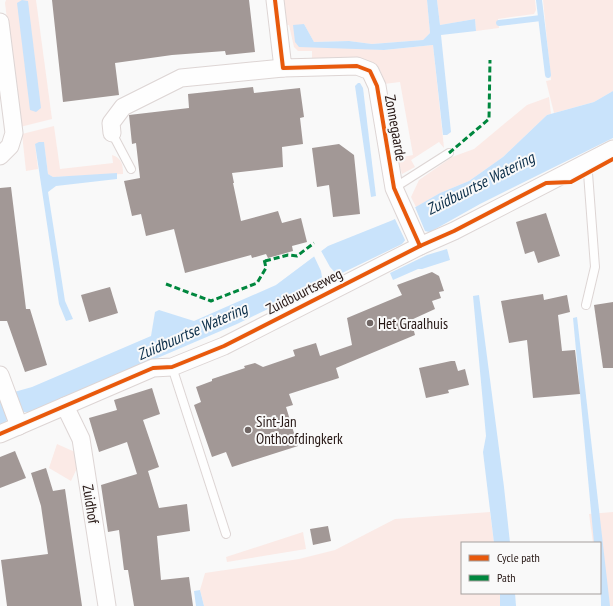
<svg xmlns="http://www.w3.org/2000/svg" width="613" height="606" font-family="'PT Sans Narrow',sans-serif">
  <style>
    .green { fill: #fbeae6 }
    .water { fill: #c9e3fb }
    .pier { fill: #f9f9f9 }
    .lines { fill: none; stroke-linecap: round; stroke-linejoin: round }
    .stream { stroke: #c9e3fb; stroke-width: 6 }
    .building { fill: #a29896 }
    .service-casing { stroke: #ddd5d4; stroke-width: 10 }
    .minor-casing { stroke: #ddd5d4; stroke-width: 19 }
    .service { stroke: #fefefe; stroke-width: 8 }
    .minor { stroke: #fefefe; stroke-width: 17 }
    .quiet { stroke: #00873e; stroke-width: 3; stroke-dasharray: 6 3; stroke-linecap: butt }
    .cycleway-casing { stroke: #f9f9f9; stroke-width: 6 }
    .cycleway { stroke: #e8590c; stroke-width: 4 }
    .poi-dot { fill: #706664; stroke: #f9f9f9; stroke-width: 1.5 }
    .labels { text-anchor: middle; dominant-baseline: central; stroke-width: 4; stroke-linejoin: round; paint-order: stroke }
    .street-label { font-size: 15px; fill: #261714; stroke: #f9f9f9 }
    .poi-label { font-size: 15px; fill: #261714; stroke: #f9f9f9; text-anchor: start }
    .water-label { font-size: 16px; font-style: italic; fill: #0b2e49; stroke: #f9f9f9 }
  </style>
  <rect width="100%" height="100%" fill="#f9f9f9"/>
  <!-- green -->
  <g class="green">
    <path d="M6 0H36L52 119 20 127 5 3Z"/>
    <path d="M281 0H427L430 33 423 40 372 44 349 41 314 42 304 24 295 42 384 50 433 45 444 148 439 142 411 160 415 167 402 174 397 158 413 155 400 82 384 84C383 79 382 72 378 67 368 54 328 59 312 58V51H298L294 47 289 25 284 26Z"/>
    <path d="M437 0H535L536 10 534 14 498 19 499 28 476 31 475 19 440 25Z"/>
    <path d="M543 0H613V91L594 102 554 113 546 81 551 80Z"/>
    <path d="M549 97 551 114 547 115 503 157 469 181 440 193 416 207 411 197 419 180 452 157 474 149 527 105Z"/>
    <path d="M54 126 60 169 113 163 112 155C122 158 123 165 123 174L53 177 48 174 44 143 35 144 38 169 26 171 22 134Z"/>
    <path d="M57 444 75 452 78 466 71 481 49 468Z"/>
    <path d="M490 512 494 543H462V593H500V606H204L200 590 205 573 299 559 335 550 395 519Z"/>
    <path d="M613 512V606H602L600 591V543H593L589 514Z"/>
    <path d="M303 532 306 549 227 562 226 557Z"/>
  </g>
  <!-- water -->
  <g class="water">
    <path d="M22 0 28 1 41 108 36 112 30 110 17 3Z"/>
    <path d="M427 0H437L440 25 475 19 476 31 441 35 451 132 447 135H443L433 45 384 50 299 47 295 42 293 25 304 24 314 42 349 41 372 44 423 40 430 33Z"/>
    <path d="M358 83H360L363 88 376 196 371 197 355 86Z"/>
    <path d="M613 91V138L480 204 430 232C421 230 407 237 402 244L237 324 29 413 25 412 7 419 6 423 0 425V396L32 387 151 336 155 312 159 310 194 321 276 285 328 246 393 220 440 193 469 181 503 157 547 115 594 102Z"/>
    <path d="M39 142H44L48 174 53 177 117 173V179L56 186 48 192 65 301 73 319 66 321 59 304 35 144Z"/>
    <path d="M447 249 450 260 422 269H418L393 280 390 273 427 255Z"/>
    <path d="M479 295 504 487 510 543H494L483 452 486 436 473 296Z"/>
    <path d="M577 317 610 606H601L600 543H594L573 318Z"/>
    <path d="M200 590 204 606H196L194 591Z"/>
    <path d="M500 593H515L516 606H500Z"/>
  </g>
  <!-- pier -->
  <g class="pier">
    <path d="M415 207 425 231 428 232 404 243 405 240 394 217Z"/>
    <path d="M320 249 330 267 338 276 323 283 321 271 313 254Z"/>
  </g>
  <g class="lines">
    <!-- stream -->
    <g class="stream">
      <path d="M539 0 548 75"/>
      <path d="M499 23 541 18"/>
    </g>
  </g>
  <!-- building -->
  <g class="building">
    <path d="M52 0H249L255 52 226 55 225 51 172 55 115 63 119 95 63 102Z"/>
    <path d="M253 87 254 93 300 88 304 117 300 118 303 144 282 147 283 167 232 173 234 183H233L241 221 278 211 282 223 301 218 307 242 292 246 293 251 268 258 266 254 252 258 251 255 185 273 174 229 146 236 141 214 132 216 124 181 140 178 136 143 132 144 129 115 189 108 188 94Z"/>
    <path d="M339 144 354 155 360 214 333 217 329 185 317 187 312 148Z"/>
    <path d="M11 187 26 309H30L47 365 25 372 7 321H0V188Z"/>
    <path d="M546 213 560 256 538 263 534 251 525 254 516 222Z"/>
    <path d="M432 272 439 276 444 291 439 292 441 298 432 301 435 309 411 320 415 335 336 368 339 378 289 394 293 405 286 407 298 446 232 467 226 452 212 457 194 405 201 402 196 387 212 381V379L245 368 244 366 255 363 263 367 295 356 293 350 316 343 320 356 352 345 347 318 402 295 397 285Z"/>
    <path d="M110 287 118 313 89 322 81 295Z"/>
    <path d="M543 294 544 300 567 295 570 312 558 315 562 351 575 350 580 394 533 398 527 340 509 343 501 301Z"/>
    <path d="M613 302V368H603L594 305Z"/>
    <path d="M451 361H455L458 371 465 369 469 385 448 390 449 393 426 398 419 368Z"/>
    <path d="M152 388 160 414 143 420 159 467 148 471 159 508 187 504 190 531 157 536 161 580 189 577 193 606H134L128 570H124L119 530 108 532 101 485 137 474 127 442 99 452 89 418 117 410 114 400Z"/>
    <path d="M15 451 26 478 0 488V457Z"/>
    <path d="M46 468 53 491 65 489 82 606H7L1 560 48 554 41 506 31 473Z"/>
    <path d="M328 526 331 541 313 545 310 529Z"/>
  </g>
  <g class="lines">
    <!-- service casing -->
    <g class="service-casing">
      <g id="service">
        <path d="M112 133 131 169"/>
        <path d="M584 164 588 173 595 267 586 305"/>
        <path d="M394 188 449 153"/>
        <path d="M172 367 226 534"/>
      </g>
    </g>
    <!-- minor casing -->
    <g class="minor-casing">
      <g id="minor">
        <path d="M275 0 283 68 357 66 370 71 377 86 394 188 420 246"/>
        <path d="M0 22 14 133 10 146 0 156"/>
        <path d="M112 133 111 123 123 107 181 78 283 68"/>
        <path d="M0 375 19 426"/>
        <path d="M65 406 81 439 107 606"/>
        <path d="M0 434 153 368 172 367 224 346 420 246 454 231 613 149"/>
      </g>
    </g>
    <!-- service -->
    <use href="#service" class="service"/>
    <!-- minor -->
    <use href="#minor" class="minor"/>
    <!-- quiet -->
    <g class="quiet">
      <path d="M449 153 489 119 490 60"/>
      <path d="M265 261 288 255 297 256 314 243"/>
      <path d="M166 284 211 301 257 283 266 268 264 259"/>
    </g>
    <!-- cycleway casing -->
    <g class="cycleway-casing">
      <g id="cycleway">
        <path d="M275 0 283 68 357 66 370 71 377 86 394 188 420 246"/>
        <path d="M0 434 153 368 172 367 224 346 420 246 454 231 546 183 571 182 613 159"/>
      </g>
    </g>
    <!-- cycleway -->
    <use href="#cycleway" class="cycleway"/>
  </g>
  <!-- markers -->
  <g class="poi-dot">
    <circle cx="370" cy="323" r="4"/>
    <circle cx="248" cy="430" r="4"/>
  </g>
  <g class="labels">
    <!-- street labels -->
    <g class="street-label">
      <text transform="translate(396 128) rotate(80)">Zonnegaarde</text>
      <text transform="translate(304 291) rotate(-27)">Zuidbuurtseweg</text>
      <text transform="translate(91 504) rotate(81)">Zuidhof</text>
    </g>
    <!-- poi labels -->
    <g class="poi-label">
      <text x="378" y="323">Het Graalhuis</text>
      <text x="256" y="421">Sint-Jan<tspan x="256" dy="17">Onthoofdingkerk</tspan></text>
    </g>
    <!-- water labels -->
    <g class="water-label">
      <text transform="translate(480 183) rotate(-27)">Zuidbuurtse Watering</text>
      <text transform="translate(192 331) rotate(-24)">Zuidbuurtse Watering</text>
    </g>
  </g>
  <!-- legend -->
  <rect x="461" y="542" width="140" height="52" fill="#f9f9f9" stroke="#a59f9d"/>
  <rect x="469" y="555" width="20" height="6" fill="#e8590c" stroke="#a59f9d"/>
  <text x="497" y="562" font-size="12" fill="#261714">Cycle path</text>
  <rect x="469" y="575" width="20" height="6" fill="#00873e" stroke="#a59f9d"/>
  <text x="497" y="582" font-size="12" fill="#261714">Path</text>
</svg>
